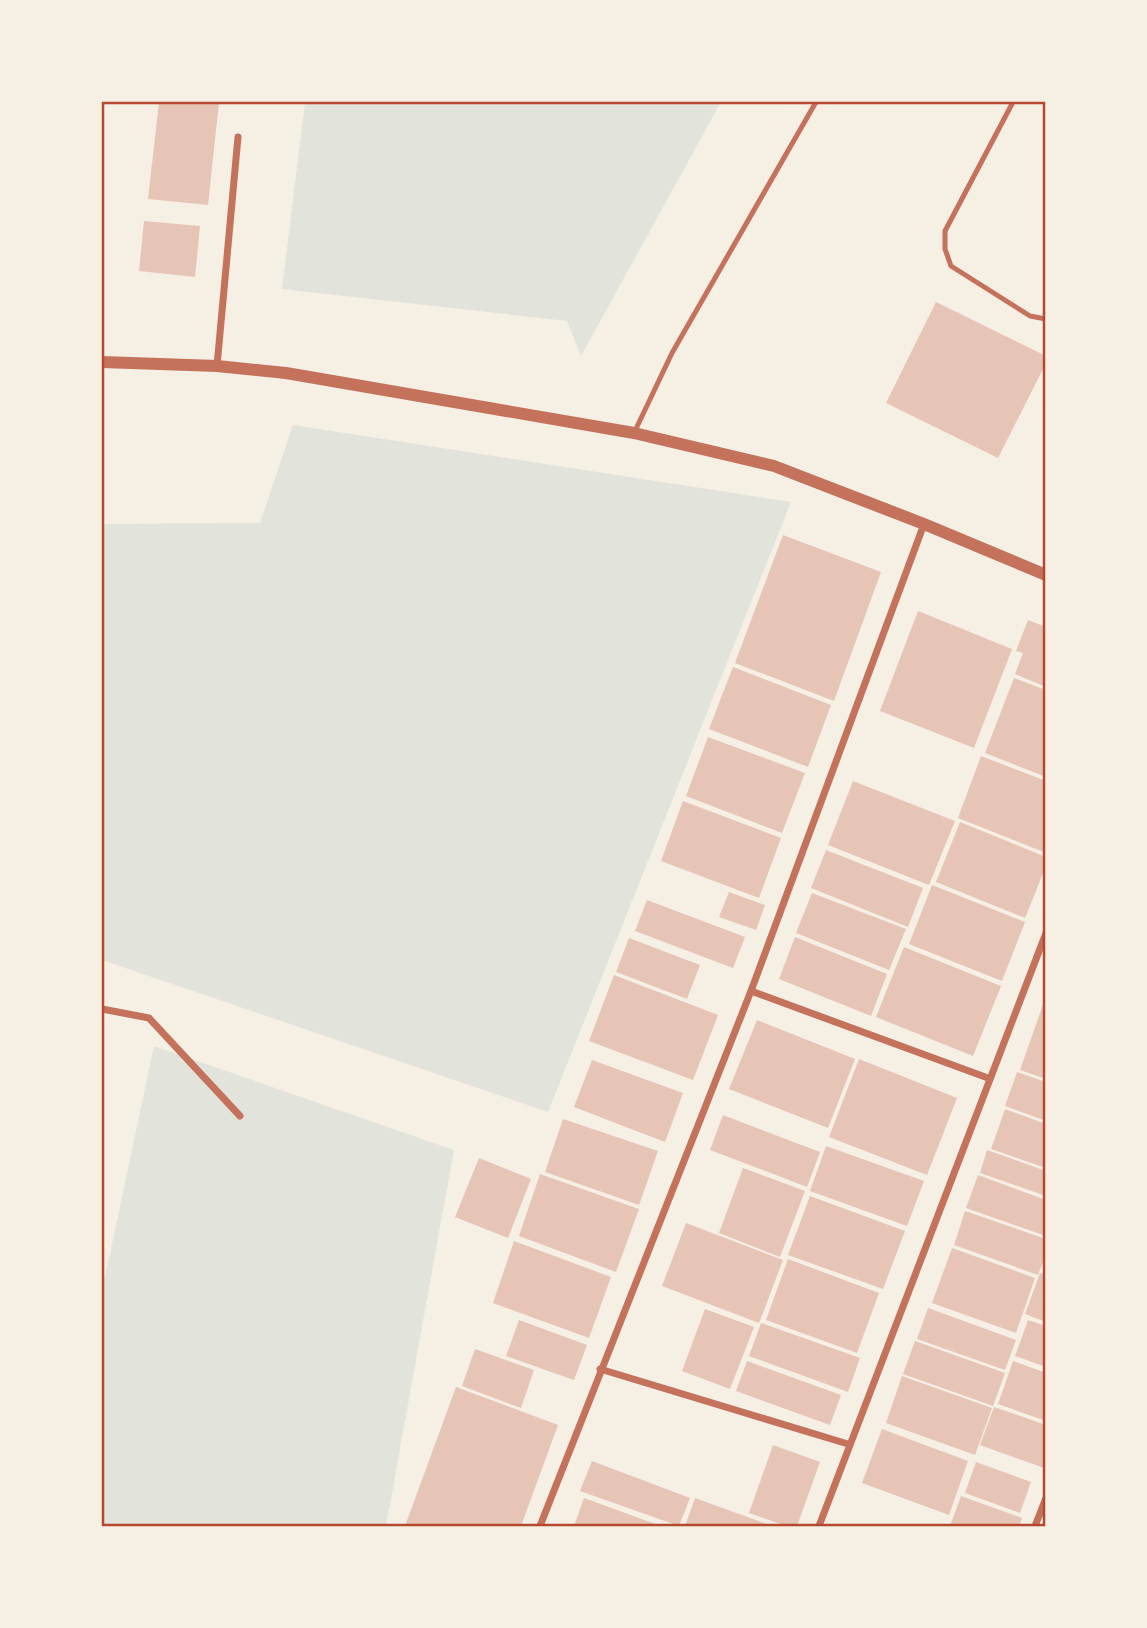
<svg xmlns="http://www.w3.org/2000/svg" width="1147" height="1628" font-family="'Noto Sans',sans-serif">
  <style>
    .green { fill: #e2e4dc }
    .building { fill: #e6c5b7 }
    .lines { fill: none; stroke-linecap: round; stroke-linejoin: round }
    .service { stroke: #c5725c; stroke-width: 5 }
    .minor { stroke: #c5725c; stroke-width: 7 }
    .tertiary { stroke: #c5725c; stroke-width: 12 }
    .neatline { fill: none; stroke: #b5482f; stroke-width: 2.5 }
  </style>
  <rect width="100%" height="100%" fill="#f6efe4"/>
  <!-- green -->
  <g class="green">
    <path d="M305 102H721L581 356 567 321 282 289Z"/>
    <path d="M293 425 791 502 548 1112 102 960V524L260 523Z"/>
    <path d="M154 1046 454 1150 386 1526H102V1291Z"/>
  </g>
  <!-- building -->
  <g class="building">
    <path d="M159 102H219L208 205 148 199Z"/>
    <path d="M144 221 200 226 195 277 139 271Z"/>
    <path d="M936 302 1046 356V363L998 458 886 403Z"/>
    <path d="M783 535 881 572 834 701 735 663Z"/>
    <path d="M918 611 1012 649 974 748 880 711Z"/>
    <path d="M1028 620 1046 627V687L1015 674 1023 653 1016 651Z"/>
    <path d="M733 667 831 705 808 767 709 729Z"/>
    <path d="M1014 678 1046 690V777L985 753Z"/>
    <path d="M708 737 805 773 782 833 686 796Z"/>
    <path d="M981 756 1046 781V853L958 818Z"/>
    <path d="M853 781 955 821 929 885 828 845Z"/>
    <path d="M683 801 781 838 759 898 661 861Z"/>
    <path d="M960 822 1046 857V866L1025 918 936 882Z"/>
    <path d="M826 850 923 888 908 927 811 888Z"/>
    <path d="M932 885 1025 922 1002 981 909 944Z"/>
    <path d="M729 892 765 905 756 930 719 917Z"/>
    <path d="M812 893 906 929 889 970 796 933Z"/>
    <path d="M647 900 745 937 733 968 635 931Z"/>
    <path d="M795 937 887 974 871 1016 779 979Z"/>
    <path d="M629 938 700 965 687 999 616 972Z"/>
    <path d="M904 947 1001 986 973 1056 876 1017Z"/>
    <path d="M614 975 718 1015 693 1080 589 1041Z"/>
    <path d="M1045 999H1046V1079L1020 1070Z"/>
    <path d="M757 1020 855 1059 828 1128 729 1089Z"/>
    <path d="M859 1059 957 1098 927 1175 829 1137Z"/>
    <path d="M592 1060 683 1093 665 1142 574 1107Z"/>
    <path d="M1017 1072 1046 1082V1121L1005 1106Z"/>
    <path d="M1005 1109 1046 1124V1168L991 1149Z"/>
    <path d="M723 1115 820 1152 807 1187 710 1150Z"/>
    <path d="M563 1119 658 1151 639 1205 545 1172Z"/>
    <path d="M826 1146 924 1181 907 1226 810 1191Z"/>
    <path d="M987 1150 1046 1171V1196L980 1173Z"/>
    <path d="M479 1158 531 1179 508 1238 455 1217Z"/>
    <path d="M743 1168 805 1191 780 1257 719 1233Z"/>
    <path d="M540 1174 639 1209 616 1272 519 1236Z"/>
    <path d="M978 1175 1046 1200V1236L966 1208Z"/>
    <path d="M810 1196 905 1231 883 1289 788 1255Z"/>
    <path d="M965 1211 1046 1239V1254L1038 1275 954 1245Z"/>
    <path d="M686 1223 783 1260 759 1323 662 1286Z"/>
    <path d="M514 1241 611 1277 589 1338 493 1303Z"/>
    <path d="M952 1248 1035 1278 1016 1333 932 1303Z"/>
    <path d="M788 1259 879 1293 857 1353 766 1320Z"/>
    <path d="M1040 1273 1046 1275V1322L1025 1314Z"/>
    <path d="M928 1308 1016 1340 1005 1370 917 1339Z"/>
    <path d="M705 1309 754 1327 730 1389 682 1371Z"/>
    <path d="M519 1320 587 1345 574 1380 506 1356Z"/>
    <path d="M1028 1320 1046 1326V1367L1015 1356Z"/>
    <path d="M761 1323 860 1358 848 1392 749 1356Z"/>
    <path d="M915 1341 1005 1373 993 1406 903 1374Z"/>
    <path d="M475 1349 534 1370 521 1408 462 1386Z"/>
    <path d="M747 1361 841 1395 830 1425 736 1391Z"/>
    <path d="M1013 1361 1046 1373V1421L998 1404Z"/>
    <path d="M902 1376 992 1408 975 1455 886 1423Z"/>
    <path d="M456 1387 558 1425 521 1526H405Z"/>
    <path d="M994 1407 1046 1425 1044 1468 980 1445Z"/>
    <path d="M882 1429 968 1461 949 1515 862 1483Z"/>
    <path d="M773 1445 820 1462 797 1526H786L749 1513Z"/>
    <path d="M592 1461 690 1498 679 1526 580 1491Z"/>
    <path d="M976 1462 1031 1482 1020 1513 965 1493Z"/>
    <path d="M961 1496 1022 1518 1019 1526H950Z"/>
    <path d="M584 1498 661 1526H574Z"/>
    <path d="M695 1498 772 1526H685Z"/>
  </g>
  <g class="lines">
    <!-- service -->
    <g class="service">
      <path d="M1013 102 945 231V249L951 266 1030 316 1046 319"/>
      <path d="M634 433 672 353 816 102"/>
    </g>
    <!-- minor -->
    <g class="minor">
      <path d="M217 366 238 137"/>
      <path d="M751 991 988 1078"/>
      <path d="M102 1009 149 1018 240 1116"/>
      <path d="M600 1369 848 1444"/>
      <path d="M540 1526 751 991 924 524"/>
      <path d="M819 1526 1046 933"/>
      <path d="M1035 1526 1046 1498"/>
    </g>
    <!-- tertiary -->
    <path class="tertiary" d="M102 362 217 366 286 373 634 433 774 466 924 524 1046 575"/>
  </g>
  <!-- border -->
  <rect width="1147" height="1628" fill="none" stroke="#f6efe4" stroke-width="206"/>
  <rect x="103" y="103" width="941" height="1422" class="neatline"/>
</svg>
